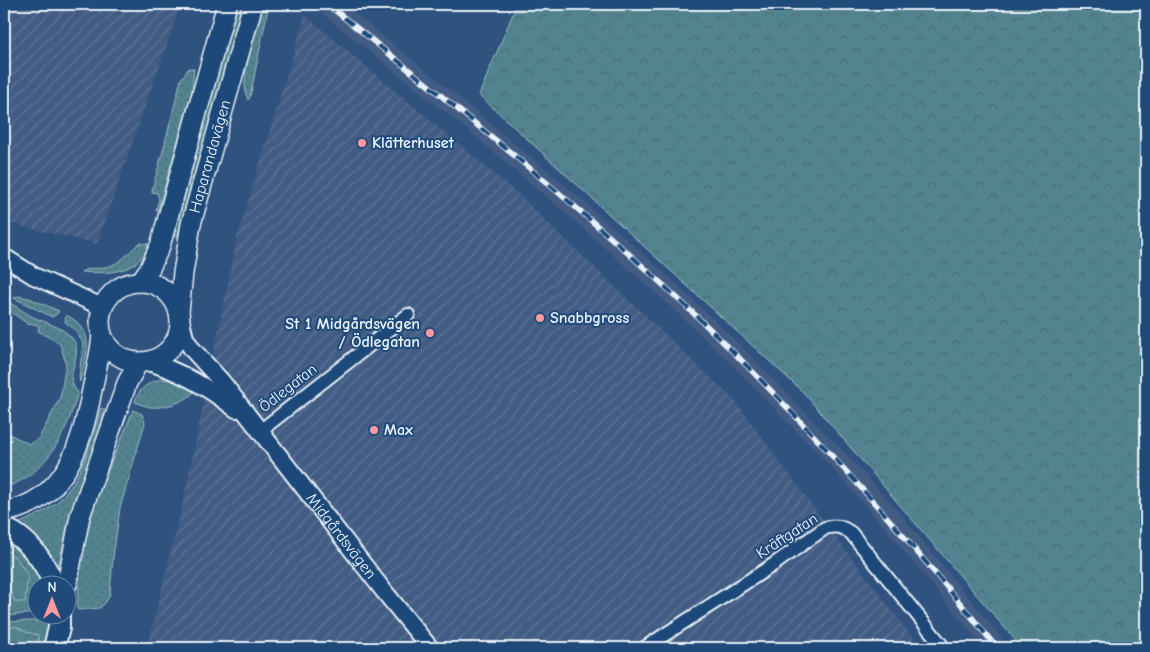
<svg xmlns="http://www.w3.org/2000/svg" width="1150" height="652" font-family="'Comic Neue',sans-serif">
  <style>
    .built { fill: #425c84 }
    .industrial { fill: url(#industrial-furrows) }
    .grass { fill: url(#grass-dots); stroke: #9dbac4 }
    .forest { fill: url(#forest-crowns); stroke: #9dbac4 }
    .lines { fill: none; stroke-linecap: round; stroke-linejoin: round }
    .minor-casing { stroke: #e8f1f8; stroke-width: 16 }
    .tertiary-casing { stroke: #e8f1f8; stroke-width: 20 }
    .secondary-casing { stroke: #e8f1f8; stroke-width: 22 }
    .primary-casing { stroke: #e8f1f8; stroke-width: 24 }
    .minor { stroke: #1f4a7a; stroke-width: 12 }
    .tertiary { stroke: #1f4a7a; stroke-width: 16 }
    .secondary { stroke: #1f4a7a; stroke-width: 19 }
    .primary { stroke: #1f4a7a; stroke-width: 20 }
    .rail-casing { stroke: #e8f1f8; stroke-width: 5.5 }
    .rail { stroke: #1f4a7a; stroke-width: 4; stroke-dasharray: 11; stroke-linecap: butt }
    .poi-dot { fill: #ff9aa2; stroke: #1f4a7a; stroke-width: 2 }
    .labels { text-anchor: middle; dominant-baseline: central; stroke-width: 4; stroke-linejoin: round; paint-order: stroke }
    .poi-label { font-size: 16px; font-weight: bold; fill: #e8f1f8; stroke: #1f4a7a; text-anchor: start }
    .street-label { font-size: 16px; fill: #e8f1f8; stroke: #1f4a7a }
  </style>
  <defs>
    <pattern id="industrial-furrows" width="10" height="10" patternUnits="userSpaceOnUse" patternTransform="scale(1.25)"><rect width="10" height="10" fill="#425c84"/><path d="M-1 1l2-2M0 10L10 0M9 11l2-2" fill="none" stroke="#5d7496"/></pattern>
    <pattern id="grass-dots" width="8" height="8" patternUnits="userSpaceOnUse" patternTransform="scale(1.25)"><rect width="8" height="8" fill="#52838f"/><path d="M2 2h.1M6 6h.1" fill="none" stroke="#4d6b73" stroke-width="1.8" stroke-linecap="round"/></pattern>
    <pattern id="forest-crowns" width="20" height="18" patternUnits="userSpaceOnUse" patternTransform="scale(1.25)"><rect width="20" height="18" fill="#52838f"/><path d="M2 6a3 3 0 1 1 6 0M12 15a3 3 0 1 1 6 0" fill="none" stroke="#4d6b73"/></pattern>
  </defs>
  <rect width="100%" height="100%" fill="#2f527f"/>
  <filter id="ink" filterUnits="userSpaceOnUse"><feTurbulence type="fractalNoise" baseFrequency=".02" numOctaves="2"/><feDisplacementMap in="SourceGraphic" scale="10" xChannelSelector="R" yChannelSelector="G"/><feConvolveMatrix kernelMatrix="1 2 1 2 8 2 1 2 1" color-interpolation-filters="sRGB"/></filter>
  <g filter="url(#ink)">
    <!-- built -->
    <path class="built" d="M310 4H343L478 113 585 202 672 280 744 349 850 458 903 517 1010 648H984L887 531 835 471 730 363 658 295 571 218 465 128Z"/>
    <!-- industrial -->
    <g class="industrial">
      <path d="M4 4H181L97 244 4 222Z"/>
      <path d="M305 15 518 194 736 402 834 535 921 648H148L149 640 184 498 237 238Z"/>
    </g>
    <!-- grass -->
    <g class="grass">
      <path d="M236 4H243L177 237 174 236 182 198Z"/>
      <path d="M263 4H269L268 9 250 97 248 100C237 80 258 26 263 4Z"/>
      <path d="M189 68 194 69 192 91 158 210H156L159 199 157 193 152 192V190L164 147 181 79Z"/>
      <path d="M142 243 148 244C140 274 107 274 81 272 89 267 97 269 105 267 121 264 127 254 138 244Z"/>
      <path d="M17 296 29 298 59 311 57 314 52 317 14 298Z"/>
      <path d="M7 301C15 306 23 311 31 316 43 322 62 326 72 338 86 354 61 377 78 392 68 429 50 469 12 485L6 484C2 474 4 453 6 442L4 441V431L29 444 39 438 60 398 66 364 60 344 38 331 39 326 31 323 29 325 7 309 6 306Z"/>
      <path d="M66 315C98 331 86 354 80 382L79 377 83 343 75 330 65 322Z"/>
      <path d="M162 379C174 380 184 382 195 388V391C186 402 164 409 150 407 145 406 140 404 135 402 139 388 148 382 162 379Z"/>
      <path d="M101 408 105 410 94 448 70 513 58 569C47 551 34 538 18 524 31 518 45 512 56 503 83 480 91 441 101 408Z"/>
      <path d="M133 410 142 414 145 423 120 508 113 557 110 594 106 602 100 608 79 610 77 609C79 583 80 558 87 533 96 493 118 449 133 410Z"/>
      <path d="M4 540C21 551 35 566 42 584H38L37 613 4 616Z"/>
      <path d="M27 621H48L47 635 43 648H4V622Z"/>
    </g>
    <!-- forest -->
    <g class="forest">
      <path d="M517 4H1146V648H1022L803 392 479 95Z"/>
      <path d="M4 549 16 558 28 575 25 602H15L6 579 4 578Z"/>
      <path d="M15 626 26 632 38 635V648H4V631Z"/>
    </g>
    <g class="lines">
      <!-- minor casing -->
      <g class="minor-casing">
        <g id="minor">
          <path d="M260 431 408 315"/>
          <path d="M644 648 773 565 825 528C836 525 841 526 851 533L944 648"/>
        </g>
      </g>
      <!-- tertiary casing -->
      <g class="tertiary-casing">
        <g id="tertiary">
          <path d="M4 257 34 276 102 307"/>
          <path id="s1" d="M181 322 185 338 192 349 222 382 383 590 430 648"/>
          <path d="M148 362C181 371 208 388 236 409"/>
        </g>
      </g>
      <!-- secondary casing -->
      <g class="secondary-casing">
        <g id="secondary">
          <circle cx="140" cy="322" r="40"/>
          <path d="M140 282 150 268 160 246 227 4"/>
          <path id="s2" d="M179 312 183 273 191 224 253 4"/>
          <path d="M4 512C66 501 82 444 92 390 96 372 100 354 102 336"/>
          <path d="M67 584 80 516 127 383 138 363"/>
        </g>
      </g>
      <!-- primary casing -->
      <g class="primary-casing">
        <g id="primary">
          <path d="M4 528C29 539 43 560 54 584"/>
          <path d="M54 648 59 628V614"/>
        </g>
      </g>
      <!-- minor -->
      <use href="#minor" class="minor"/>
      <!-- tertiary -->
      <use href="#tertiary" class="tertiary"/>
      <!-- secondary -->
      <use href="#secondary" class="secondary"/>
      <!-- primary -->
      <use href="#primary" class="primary"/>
      <!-- rail casing -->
      <g class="rail-casing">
        <path id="rail" d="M327 4C458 109 591 214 712 331 814 431 907 537 997 648"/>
      </g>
      <!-- rail -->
      <use href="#rail" class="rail"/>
    </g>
  </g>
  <!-- markers -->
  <g class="poi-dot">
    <circle cx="362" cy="143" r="5"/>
    <circle cx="540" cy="318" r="5"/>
    <circle cx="430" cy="333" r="5"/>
    <circle cx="374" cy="430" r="5"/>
  </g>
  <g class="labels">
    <!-- poi labels -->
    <g class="poi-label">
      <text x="372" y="143">Klätterhuset</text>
      <text x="550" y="318">Snabbgross</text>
      <text x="420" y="324" text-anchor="end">St 1 Midgårdsvägen<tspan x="420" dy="18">/ Ödlegatan</tspan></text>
      <text x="384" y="430">Max</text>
    </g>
    <!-- street labels -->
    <g class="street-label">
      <text stroke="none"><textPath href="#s2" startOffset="159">Haparandavägen</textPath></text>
      <text transform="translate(288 388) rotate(-38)">Ödlegatan</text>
      <text stroke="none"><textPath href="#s1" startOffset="269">Midgårdsvägen</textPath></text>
      <text transform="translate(787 536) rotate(-33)">Kräftgatan</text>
    </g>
  </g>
  <!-- margin -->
  <rect width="1150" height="652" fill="none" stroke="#1f4a7a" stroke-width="20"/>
  <rect x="10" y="10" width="1130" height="632" fill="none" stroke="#e8f1f8" stroke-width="2" filter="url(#ink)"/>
  <!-- north arrow -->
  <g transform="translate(52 600)"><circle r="24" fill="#1f4a7a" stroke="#6f8dac"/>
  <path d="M0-4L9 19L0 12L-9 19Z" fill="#ff9aa2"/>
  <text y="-8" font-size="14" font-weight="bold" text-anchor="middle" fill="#e8f1f8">N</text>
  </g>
</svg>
